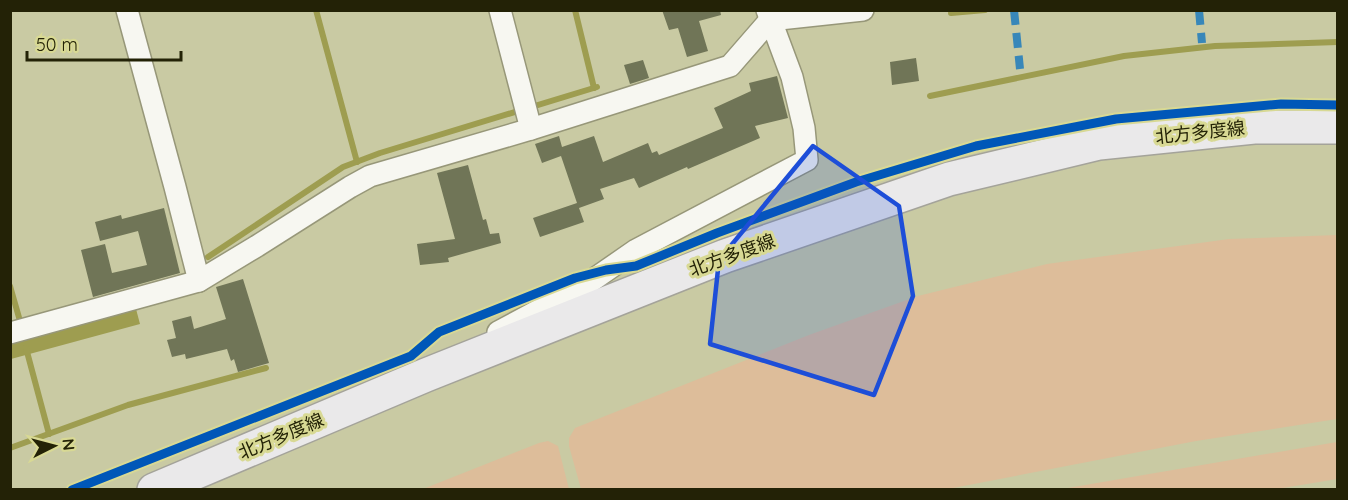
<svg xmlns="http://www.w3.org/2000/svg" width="1348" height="500" font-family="Quicksand,'Noto Sans JP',sans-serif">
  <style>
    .green { fill: #ddbd9a }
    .water { fill: #9e9d50 }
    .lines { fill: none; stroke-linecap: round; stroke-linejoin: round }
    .stream { stroke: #9e9d50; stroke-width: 6 }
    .building { fill: #707557 }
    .street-casing { stroke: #979779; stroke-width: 24 }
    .primary-casing { stroke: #a4a39a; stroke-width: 36 }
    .street { stroke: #f7f7f1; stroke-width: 21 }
    .primary { stroke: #eae9ea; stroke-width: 33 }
    .quiet { stroke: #3887b9; stroke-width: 8; stroke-dasharray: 15 8; stroke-linecap: butt }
    .cycleway-casing { stroke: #d8d994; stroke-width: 13 }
    .cycleway { stroke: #0057b8; stroke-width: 9 }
    .marked { fill: #1d4ed8; fill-opacity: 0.2; stroke: #1d4ed8; stroke-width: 4.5; stroke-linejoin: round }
    .labels { text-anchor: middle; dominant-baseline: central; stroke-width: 6; stroke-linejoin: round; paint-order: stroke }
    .street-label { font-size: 18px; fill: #232206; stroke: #d8d994 }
  </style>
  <rect width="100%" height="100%" fill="#c9caa3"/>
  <!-- green -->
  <g class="green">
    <path d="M1337 235V419L1196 441 948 489H581L569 446V438L575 428 809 335 918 296 1047 264 1229 239Z"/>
    <path d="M548 441 558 446 569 489H423L539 443Z"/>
    <path d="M1337 442V479L1277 489 1056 490Z"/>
  </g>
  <!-- water -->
  <path class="water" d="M136 309 140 324 11 359V343Z"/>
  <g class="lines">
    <!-- stream -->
    <g class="stream">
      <path d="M316 10 357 162"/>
      <path d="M575 10 594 88"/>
      <path d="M951 13 985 10"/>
      <path d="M930 96 1124 56 1215 46 1338 42"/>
      <path d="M208 257 343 167 380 153 597 87"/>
      <path d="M10 286 20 321"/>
      <path d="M26 348 49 434"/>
      <path d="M10 448 128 405 266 368"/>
    </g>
  </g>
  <!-- building -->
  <g class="building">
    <path d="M662 10H720L721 15 699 21 708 51 687 57 678 28 669 30Z"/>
    <path d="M916 58 919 81 892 85 890 62Z"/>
    <path d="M643 60 649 78 630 84 624 65Z"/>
    <path d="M777 76 788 118 755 126 760 138 688 169 687 167 639 188 634 178 600 189 604 199 579 208 584 222 540 237 533 218 577 203 561 156 542 163 535 144 559 136 562 147 594 136 603 162 648 143 652 153 657 151 659 155 723 128 714 108 751 91 749 83Z"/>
    <path d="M468 165 483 220 486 219 490 234 499 233 501 243 448 258 449 262 420 265 417 244 455 239 437 173Z"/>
    <path d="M164 208 180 273 93 297 81 250 105 244 112 273 147 265 138 231 100 241 95 222 121 215 122 219Z"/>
    <path d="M243 279 269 363 238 372 234 359 231 361 227 349 186 359 185 354 172 357 167 340 176 338 172 321 191 316 194 329 226 319 216 287Z"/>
  </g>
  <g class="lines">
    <!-- street casing -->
    <g class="street-casing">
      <g id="street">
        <path d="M127 10 175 187 199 281"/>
        <path d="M500 10 531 129"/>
        <path d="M498 332 584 286 636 250 807 160 804 128 792 77 767 10"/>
        <path d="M10 333 199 281 257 246 350 187 370 176 531 129 730 66 770 20 863 10"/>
      </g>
    </g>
    <!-- primary casing -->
    <g class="primary-casing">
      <path id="primary" d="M154 490 426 375 725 256 949 179 1099 143 1254 127H1338"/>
    </g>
    <!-- street -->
    <use href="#street" class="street"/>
    <!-- primary -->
    <use href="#primary" class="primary"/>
    <!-- quiet -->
    <g class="quiet">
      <path d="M1014 10 1020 69"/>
      <path d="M1199 10 1202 43"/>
    </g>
    <!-- cycleway casing -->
    <g class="cycleway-casing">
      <path id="cycleway" d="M72 490 411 356 439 332 575 278 606 270 636 266 717 233 856 182 976 146 1116 119 1281 104 1338 105"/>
    </g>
    <!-- cycleway -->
    <use href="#cycleway" class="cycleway"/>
  </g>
  <!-- marked area -->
  <path class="marked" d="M813 146 899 206 913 296 874 395 710 344 719 260Z"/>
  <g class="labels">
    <!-- street labels -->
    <g class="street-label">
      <text transform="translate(1200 132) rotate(-6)">北方多度線</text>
      <text transform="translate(732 255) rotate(-20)">北方多度線</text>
      <text transform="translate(281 436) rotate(-23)">北方多度線</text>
    </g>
  </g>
  <!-- border -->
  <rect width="1348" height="500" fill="none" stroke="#232206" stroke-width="24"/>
  <!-- north arrow -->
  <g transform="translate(54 446) rotate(84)" stroke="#d8d994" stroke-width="4.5" paint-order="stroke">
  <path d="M0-4.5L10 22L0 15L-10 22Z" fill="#232206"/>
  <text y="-9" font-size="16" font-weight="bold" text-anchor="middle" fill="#232206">N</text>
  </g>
  <!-- scale -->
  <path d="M27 51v9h154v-9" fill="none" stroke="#232206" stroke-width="3"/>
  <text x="36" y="51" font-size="18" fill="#232206" stroke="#d8d994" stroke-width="4.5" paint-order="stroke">50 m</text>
</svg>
